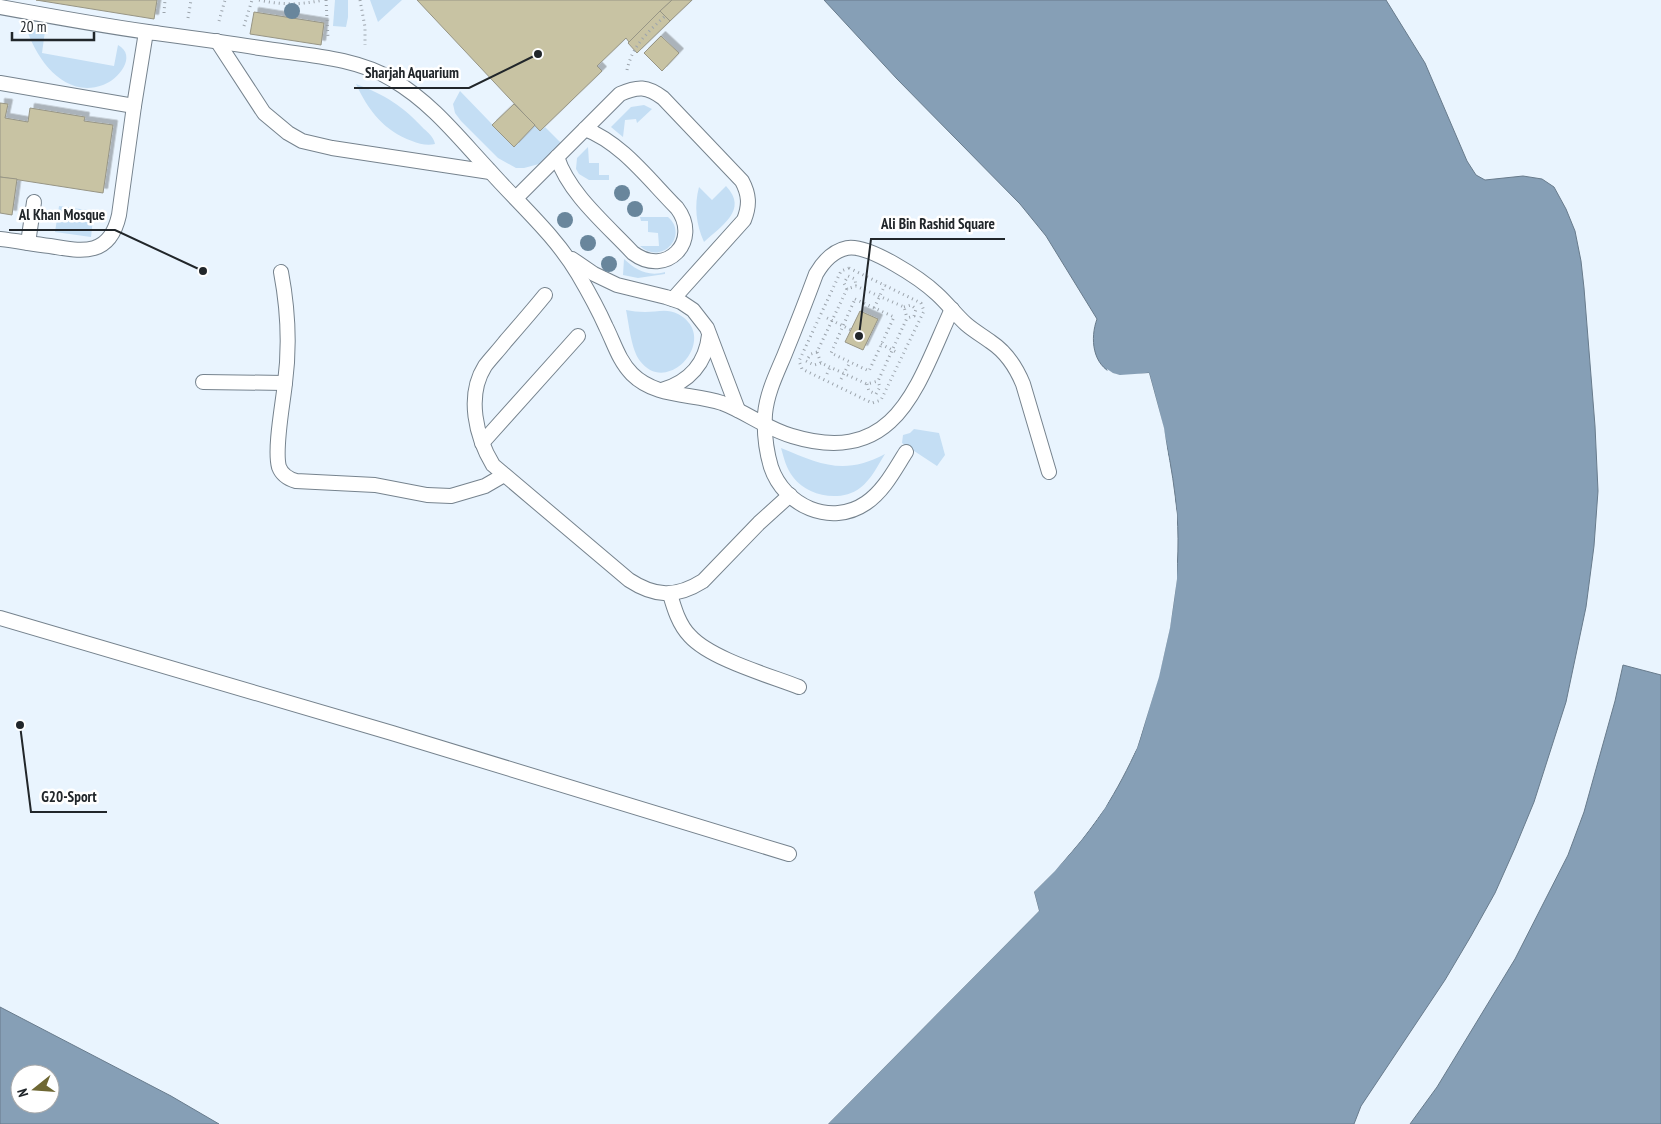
<svg xmlns="http://www.w3.org/2000/svg" width="1661" height="1124" font-family="'PT Sans Narrow',sans-serif">
  <style>
    .green { fill: #c4def4 }
    .water { fill: #869fb6; stroke: #687b8c; fill-rule: evenodd }
    .pier { fill: #e9f4fe }
    .building { fill: #c8c3a3; stroke: #979585; filter: url(#shadow) }
    .lines { fill: none; stroke-linecap: round; stroke-linejoin: round }
    .lane-casing { stroke: #76838e; stroke-width: 16 }
    .path { stroke: #9ca4ac; stroke-width: 3; stroke-dasharray: 1 4; stroke-linecap: butt }
    .lane { stroke: #fff; stroke-width: 14 }
    .tree { fill: #69869c }
    .leader { fill: none; stroke: #21262a; stroke-width: 2 }
    .callout-dot { fill: #21262a; stroke: #fff; stroke-width: 2 }
    .callout-label { font-size: 15px; text-anchor: middle; font-weight: bold; fill: #21262a; stroke: #fff; stroke-width: 5; stroke-linejoin: round; paint-order: stroke }
  </style>
  <defs>
    <filter id="shadow"><feDropShadow dx="4.5" dy="-4.5" stdDeviation="0" flood-color="#0004"/></filter>
  </defs>
  <rect width="100%" height="100%" fill="#e9f4fe"/>
  <!-- green -->
  <g class="green">
    <path d="M335 0H348V17L346 27 333 26Z"/>
    <path d="M370 0H402L378 22Z"/>
    <path d="M26 27 45 31 42 53 114 66 118 45C138 56 118 80 103 85 64 99 36 59 26 27Z"/>
    <path d="M356 84C384 94 404 107 424 129 429 133 434 138 435 144 428 146 419 144 412 141 384 131 368 110 356 84Z"/>
    <path d="M460 91 514 147 535 125 540 131 545 127 561 143 547 158 539 164 524 168H516L498 158 461 121 455 113 453 104Z"/>
    <path d="M644 105 652 109 637 123 636 119 625 120 623 137 611 127 631 107Z"/>
    <path d="M588 147 589 163H599V175H609V180H589L579 174 576 169 577 158Z"/>
    <path d="M726 186C749 210 721 226 704 242 696 224 694 206 699 187L712 200Z"/>
    <path d="M59 206 94 211 91 237 55 232Z"/>
    <path d="M640 217H668C689 235 662 266 640 246H659L658 233 648 232V221H641Z"/>
    <path d="M624 259C636 270 648 277 665 272V274L638 278 623 275Z"/>
    <path d="M626 310C632 311 638 312 645 312 657 312 667 308 678 314 721 337 668 398 640 361 631 349 629 324 626 310Z"/>
    <path d="M914 429 939 433 945 455 937 466 902 443 903 435 910 433Z"/>
    <path d="M781 448C820 464 844 476 885 454 878 465 871 480 860 488 840 503 807 496 793 477 786 468 784 458 781 448Z"/>
  </g>
  <!-- water -->
  <g class="water">
    <path d="M824 0H1386L1425 63 1467 161 1476 175 1485 180 1523 176 1542 179 1554 187 1566 209 1575 231 1581 261 1584 288 1595 426 1598 491 1594 546 1586 607 1566 702 1534 802 1515 848 1495 893 1471 936 1445 980 1361 1106 1354 1124H828L1039 911 1034 892C1060 866 1085 839 1105 808 1115 793 1130 765 1137 748 1142 735 1145 721 1149 708 1168 646 1182 580 1177 514 1173 466 1162 420 1149 373 1139 374 1124 378 1114 374 1092 365 1090 338 1097 319L1046 236 1020 204 897 79Z"/>
    <path d="M1623 665 1661 675V1124H1410L1437 1087 1515 959 1568 855 1584 812 1615 701Z"/>
    <path d="M0 1007 171 1096 219 1124H0ZM20 1074H50V1104H20Z"/>
  </g>
  <!-- pier -->
  <path class="pier" d="M1107 369 1113 373 1120 375 1149 373 1164 428 1177 515V579L1170 628 1159 677 1137 748 1105 808 1082 839 1055 871 1034 892 1039 911 828 1124H826L1036 910 1032 891 1053 869 1080 838 1103 806 1135 747 1156 676 1167 628 1175 579V515L1162 429 1147 376 1120 378 1111 375 1108 373Z"/>
  <!-- building -->
  <g class="building">
    <path d="M36 0H157L154 19Z"/>
    <path d="M417 0H672L629 42 626 38 597 66 602 71 540 131Z"/>
    <path d="M672 0H692L670 21 660 11Z"/>
    <path d="M660 11 670 21 637 53 628 43Z"/>
    <path d="M254 12 324 23 321 45 250 34Z"/>
    <path d="M661 36 679 53 662 71 644 53Z"/>
    <path d="M0 103 8 104 5 118 28 122 30 108 85 117 84 121 113 125 103 193 0 177Z"/>
    <path d="M514 104 535 125 514 147 492 125Z"/>
    <path d="M0 177 17 179 12 215 0 213Z"/>
    <path d="M860 311 878 319 863 350 845 342Z"/>
  </g>
  <g class="lines">
    <!-- lane casing -->
    <g class="lane-casing">
      <g id="lane">
        <path d="M0 7C49 16 98 25 148 32 185 37 223 42 260 48 303 55 356 57 393 80 432 103 459 138 489 170 519 204 555 235 578 274 588 291 598 309 606 327 614 343 619 361 632 374 656 398 692 393 722 403 746 412 767 429 792 436 897 468 917 385 952 309"/>
        <path d="M217 41 264 113 288 133 302 141 332 148 490 172"/>
        <path d="M0 83 134 106"/>
        <path d="M557 157C569 194 607 225 633 253 666 278 702 241 677 208 649 180 622 143 585 129"/>
        <path d="M516 198 620 94C638 86 647 86 663 98L742 181C749 194 750 205 744 220L673 299"/>
        <path d="M0 239C17 241 33 244 50 246 84 252 110 256 119 215L134 106 146 32"/>
        <path d="M28 243 34 202"/>
        <path d="M572 259 594 274 617 285 666 297 681 302 693 310 707 328 738 410"/>
        <path d="M281 272C288 309 290 345 285 383 283 403 274 449 279 467 282 475 289 479 296 481L375 485 427 495 451 496 485 486 504 475"/>
        <path d="M545 295C532 311 518 327 505 342 499 350 491 358 485 366 466 396 476 437 493 465L629 580C655 597 676 598 703 581L759 523 790 495"/>
        <path d="M203 382 285 383"/>
        <path d="M662 390C689 382 706 363 709 335"/>
        <path d="M482 443 578 336"/>
        <path d="M906 452C895 469 884 491 866 503 831 527 784 506 771 467 766 450 764 431 765 414 767 393 776 375 784 356 795 329 806 301 816 274 823 262 832 251 847 248 869 244 921 279 937 294 947 303 956 315 966 324 974 331 983 336 991 342 1006 352 1016 367 1023 384L1049 472"/>
        <path d="M670 594C674 608 679 625 690 636 711 659 768 675 799 687"/>
        <path d="M0 618 392 733 789 854"/>
      </g>
    </g>
    <!-- path -->
    <g class="path">
      <path d="M259 0C280 5 301 5 323 0"/>
      <path d="M326 0 328 38"/>
      <path d="M360 0 365 27V45"/>
      <path d="M164 13 165 0"/>
      <path d="M188 18 191 0"/>
      <path d="M219 21 225 0"/>
      <path d="M244 26 252 0"/>
      <path d="M627 70C632 46 648 32 665 16"/>
      <path d="M849 268 921 303 924 311 881 400 872 403 802 369 799 361 841 271Z"/>
      <path d="M847 289 844 283 848 276 855 279 856 286"/>
      <path d="M855 299 894 317 869 371 831 353Z"/>
      <path d="M904 307 911 305 916 309 914 316 907 318 878 381 867 384 821 363 817 352 847 289 856 286 904 307 907 318"/>
      <path d="M874 308 885 285"/>
      <path d="M827 318 851 330"/>
      <path d="M881 344 896 352"/>
      <path d="M817 352 811 354 806 361 814 365 821 363"/>
      <path d="M827 374 830 367"/>
      <path d="M841 379 850 362"/>
      <path d="M867 384 869 391 876 394 880 387 878 381"/>
    </g>
    <!-- lane -->
    <use href="#lane" class="lane"/>
  </g>
  <!-- trees -->
  <g class="tree">
    <circle cx="292" cy="11" r="8"/>
    <circle cx="622" cy="193" r="8"/>
    <circle cx="635" cy="209" r="8"/>
    <circle cx="565" cy="220" r="8"/>
    <circle cx="588" cy="243" r="8"/>
    <circle cx="609" cy="264" r="8"/>
  </g>
  <!-- callouts -->
  <path class="leader" d="M538 54L469 88H354M203 271L115 230H9M859 336L871 239H1005M20 725L31 812H107"/>
  <g class="callout-dot">
    <circle cx="538" cy="54" r="5"/>
    <circle cx="203" cy="271" r="5"/>
    <circle cx="859" cy="336" r="5"/>
    <circle cx="20" cy="725" r="5"/>
  </g>
  <g class="callout-label">
    <text x="412" y="78">Sharjah Aquarium</text>
    <text x="62" y="220">Al Khan Mosque</text>
    <text x="938" y="229">Ali Bin Rashid Square</text>
    <text x="69" y="802">G20-Sport</text>
  </g>
  <!-- north arrow -->
  <g transform="translate(35 1089) rotate(253)"><circle r="24" fill="#ffffff" stroke="#a6a8aa"/>
  <path d="M0-4L9 19L0 12L-9 19Z" fill="#6e6733"/>
  <text y="-8" font-size="14" font-weight="bold" text-anchor="middle" fill="#21262a">N</text>
  </g>
  <!-- scale -->
  <path d="M12 32v8h82v-8" fill="none" stroke="#21262a" stroke-width="2.5"/>
  <text x="20" y="32" font-size="15" fill="#21262a" stroke="#ffffff" stroke-width="4" paint-order="stroke">20 m</text>
</svg>
